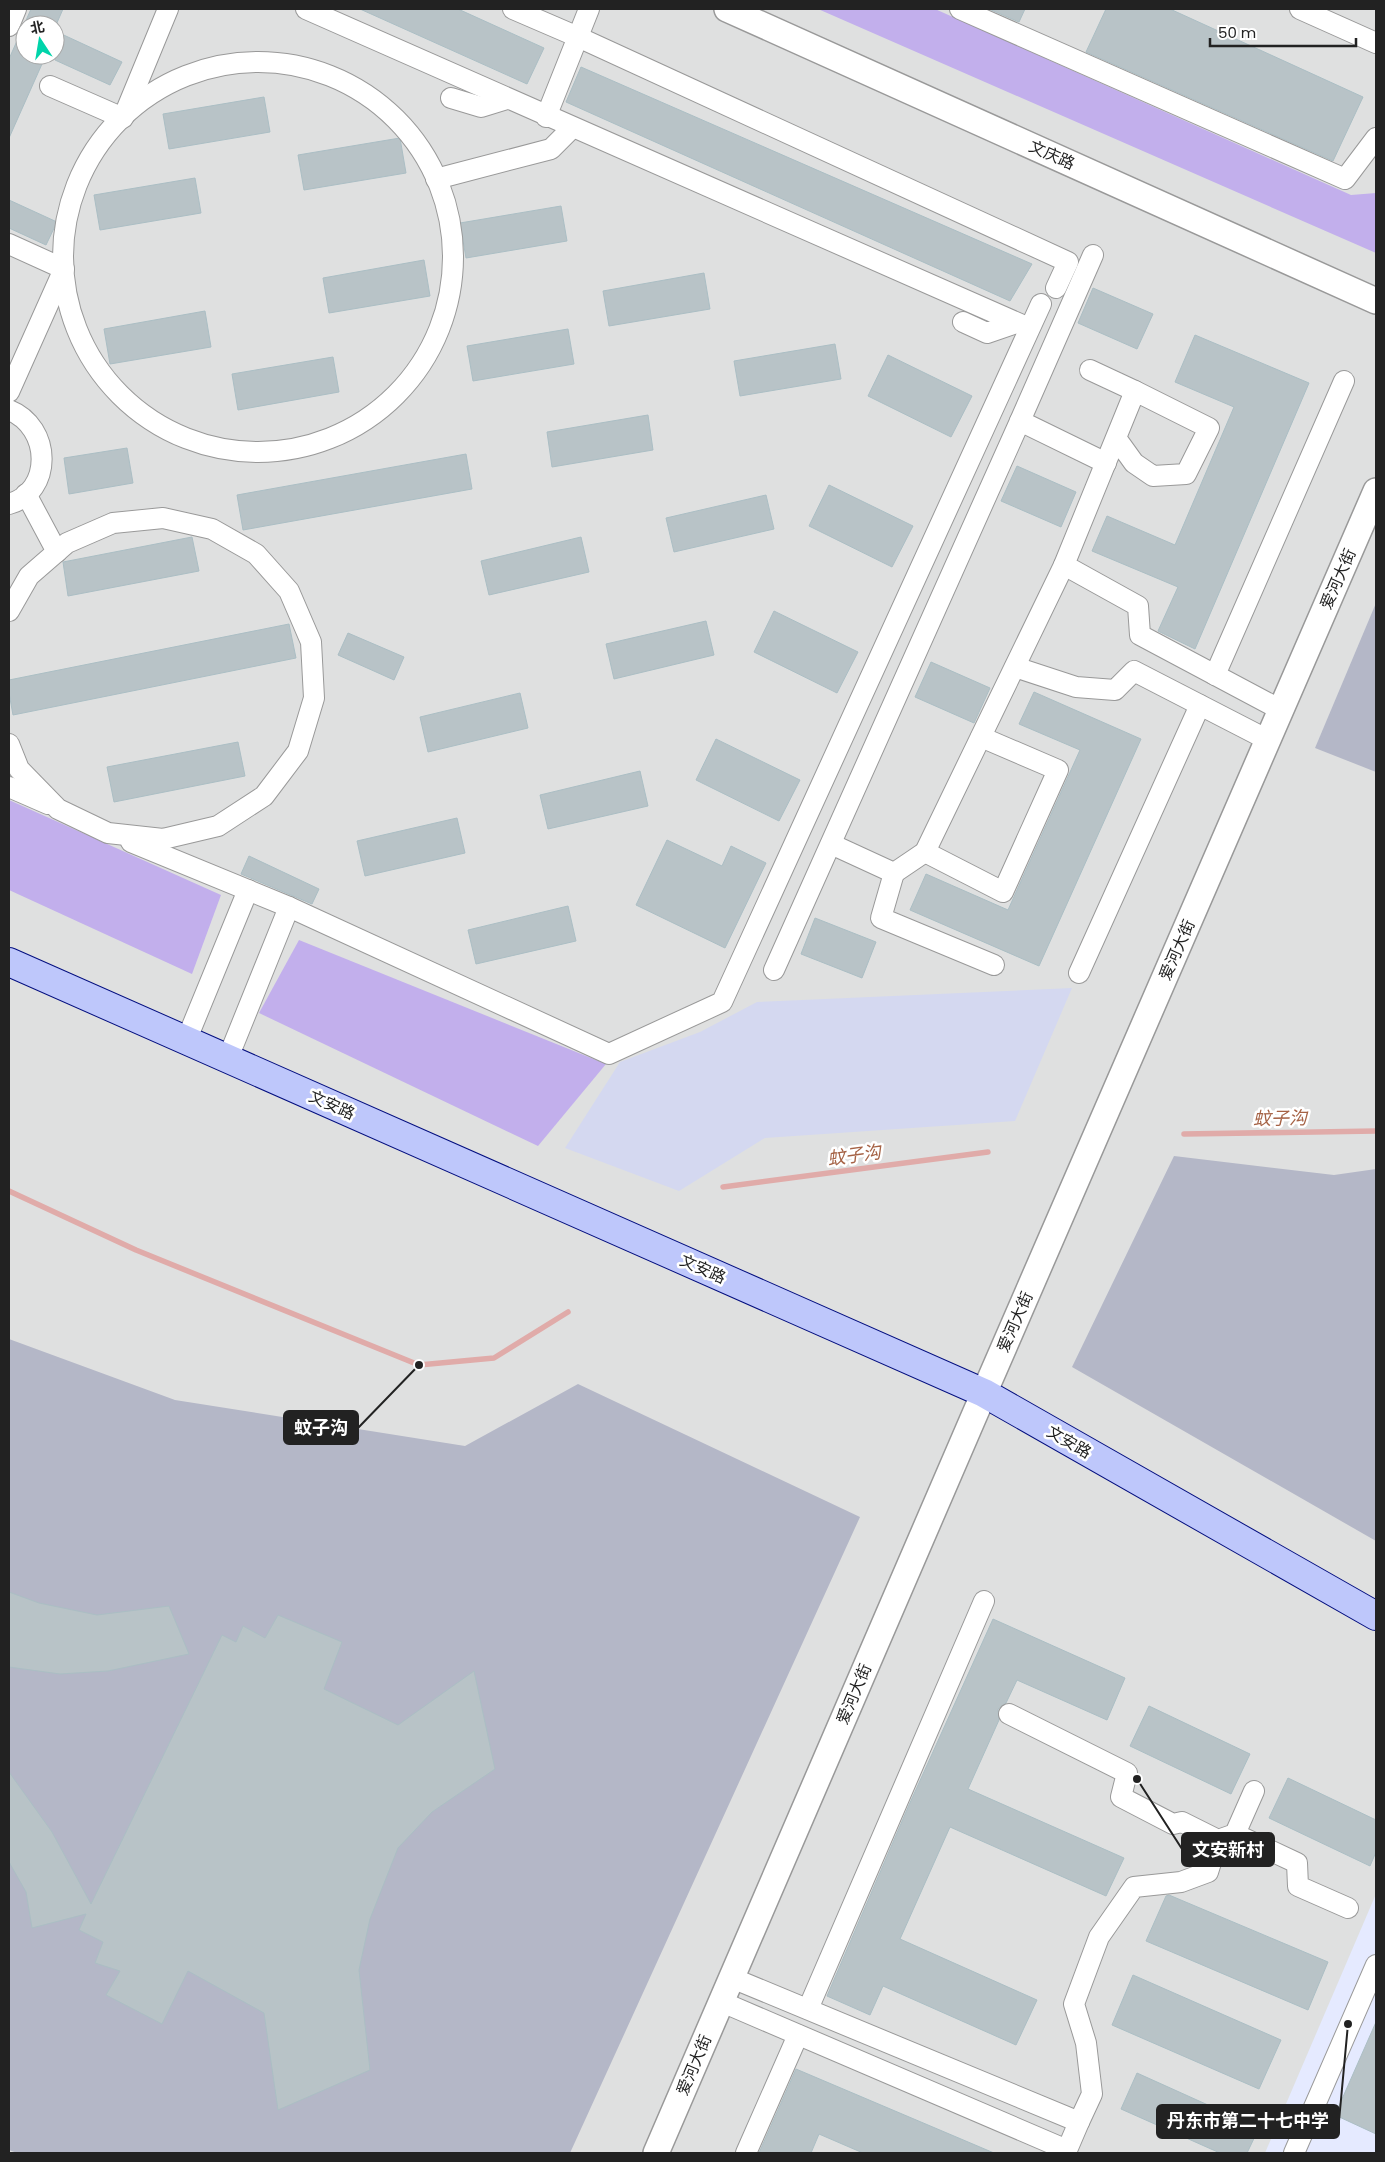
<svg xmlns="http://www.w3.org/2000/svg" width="1385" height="2162" font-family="Poppins,'Noto Sans SC',sans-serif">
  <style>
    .residential { fill: #dfe0e0; fill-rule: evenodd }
    .education { fill: #e5eaff }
    .construction { fill: #b4b7c7 }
    .farmland { fill: #d4d8f0 }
    .grass { fill: #c2afec }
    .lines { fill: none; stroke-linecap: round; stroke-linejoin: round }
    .stream { stroke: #e0aba9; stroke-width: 5.5 }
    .building { fill: #b8c3c7; stroke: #abbec4 }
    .minor-casing { stroke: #999; stroke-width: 22 }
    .tertiary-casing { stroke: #999; stroke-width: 28 }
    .secondary-casing { stroke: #030e7f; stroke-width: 30 }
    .minor { stroke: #fff; stroke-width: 20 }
    .tertiary { stroke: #fff; stroke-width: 25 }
    .secondary { stroke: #bec7fb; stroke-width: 28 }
    .labels { text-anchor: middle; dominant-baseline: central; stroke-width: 5; stroke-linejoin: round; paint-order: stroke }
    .street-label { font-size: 16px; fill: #222; stroke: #fff }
    .water-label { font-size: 18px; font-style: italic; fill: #a56245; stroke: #fff }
    .leader { fill: none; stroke: #222; stroke-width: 2 }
    .callout-dot { fill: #222; stroke: #fff; stroke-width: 2 }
    .callout { fill: #222; stroke: #222; stroke-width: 2 }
    .callout-label { font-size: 18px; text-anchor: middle; font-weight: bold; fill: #fff }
  </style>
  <rect width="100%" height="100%" fill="#e9eef2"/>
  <!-- residential -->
  <path class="residential" d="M9 9H1376V2153H9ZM25 25H55V55H25Z"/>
  <!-- education -->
  <path class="education" d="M1376 1894V2153H1265Z"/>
  <!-- construction -->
  <g class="construction">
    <path d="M1376 603V772L1315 748Z"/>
    <path d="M1174 1156 1334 1175 1376 1169V1541L1072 1367Z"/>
    <path d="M9 1339 175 1400 465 1446 578 1384 860 1517 570 2153H17L9 2150Z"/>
  </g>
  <!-- farmland -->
  <path class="farmland" d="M1072 988 1015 1121 765 1138 679 1191 565 1148 620 1062 700 1032 757 1002Z"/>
  <!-- grass -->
  <g class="grass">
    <path d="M818 9H935L1351 195 1376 193V253Z"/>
    <path d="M9 800 221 895 192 974 9 890Z"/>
    <path d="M299 940 606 1064 538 1146 259 1013Z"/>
  </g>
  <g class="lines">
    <!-- stream -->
    <g class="stream">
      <path d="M1184 1134 1376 1131"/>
      <path d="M723 1187 988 1152"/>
      <path d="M9 1191 136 1250 419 1365 494 1358 568 1312"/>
    </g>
  </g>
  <!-- building -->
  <g class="building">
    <path d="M31 9H63L56 25H25V55H46L9 138V59Z"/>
    <path d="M360 9H458L544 48 527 84Z"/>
    <path d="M989 9H1025L1019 22Z"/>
    <path d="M1106 9H1170L1363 97 1333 161 1086 52Z"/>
    <path d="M55 31 122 62 110 85 55 60Z"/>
    <path d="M581 67 1032 264 1010 301 566 102Z"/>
    <path d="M264 97 270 132 169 149 163 114Z"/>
    <path d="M400 138 406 173 304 190 298 155Z"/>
    <path d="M195 178 201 213 100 230 94 195Z"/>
    <path d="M9 200 57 222 46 245 9 228Z"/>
    <path d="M561 206 567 241 466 258 460 223Z"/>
    <path d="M424 260 430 296 329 313 323 278Z"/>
    <path d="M704 273 710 309 609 326 603 291Z"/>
    <path d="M1093 288 1153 314 1137 349 1078 323Z"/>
    <path d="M205 311 211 347 110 364 104 329Z"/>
    <path d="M568 329 574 364 473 381 467 346Z"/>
    <path d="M1195 335 1309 383 1195 649 1158 631 1178 587 1092 551 1107 516 1175 545 1234 407 1175 382Z"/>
    <path d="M835 344 841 379 740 396 734 361Z"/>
    <path d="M888 355 972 396 951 437 868 396Z"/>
    <path d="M333 357 339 392 238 410 232 374Z"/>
    <path d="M648 415 653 450 552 467 547 432Z"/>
    <path d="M127 448 133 483 69 494 64 458Z"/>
    <path d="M466 454 472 489 243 530 237 495Z"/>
    <path d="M1017 466 1076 492 1061 527 1001 501Z"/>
    <path d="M829 485 913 526 892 567 809 526Z"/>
    <path d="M766 495 774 529 674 552 666 518Z"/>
    <path d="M192 537 199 571 68 596 63 562Z"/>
    <path d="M581 537 589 572 489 595 481 561Z"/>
    <path d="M774 611 858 652 837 693 754 652Z"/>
    <path d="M706 621 714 655 614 679 606 644Z"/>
    <path d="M289 624 296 658 13 715 9 693V680Z"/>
    <path d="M348 633 404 657 394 680 338 655Z"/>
    <path d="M931 662 990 688 974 723 915 697Z"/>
    <path d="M1034 692 1141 739 1039 966 910 910 926 874 1008 910 1080 750 1019 724Z"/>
    <path d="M520 693 528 728 428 752 420 717Z"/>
    <path d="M716 739 800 780 779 821 696 780Z"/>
    <path d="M238 742 245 776 114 802 107 767Z"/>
    <path d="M640 771 648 806 548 829 540 795Z"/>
    <path d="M457 818 465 853 365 876 357 841Z"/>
    <path d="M667 840 722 866 731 846 766 863 725 948 636 905Z"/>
    <path d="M249 856 319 889 312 904 241 874Z"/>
    <path d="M568 906 576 941 476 964 468 930Z"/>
    <path d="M815 918 876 942 862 978 801 954Z"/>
    <path d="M9 1592 39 1603 97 1615 169 1606 189 1654 108 1671 60 1674 9 1667Z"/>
    <path d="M278 1615 342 1642 324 1689 398 1725 474 1671 495 1769 432 1812 398 1848 370 1919 359 1970 370 2070 278 2110 264 2013 188 1971 162 2024 106 1995 120 1971 95 1963 103 1942 79 1930 86 1914 32 1928 26 1892 9 1862V1772L52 1832 91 1904 222 1635 236 1642 243 1626 265 1638Z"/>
    <path d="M993 1619 1125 1678 1107 1720 1017 1680 1006 1703 998 1709 999 1720 968 1789 1124 1858 1106 1896 950 1827 900 1939 1037 2000 1016 2045 883 1986 870 2015 827 1996 909 1805Z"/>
    <path d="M1149 1706 1250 1754 1231 1794 1130 1746Z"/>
    <path d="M1288 1778 1376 1820V1852L1370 1866 1269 1818Z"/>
    <path d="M1169 1895 1328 1962 1308 2010 1146 1941 1166 1896Z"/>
    <path d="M1133 1975 1281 2040 1259 2089 1112 2025Z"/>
    <path d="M1376 2022V2134L1335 2115Z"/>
    <path d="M796 2069 994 2153H863L819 2134 811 2153H759Z"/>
    <path d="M1137 2073 1259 2128 1247 2153H1220L1121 2109Z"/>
  </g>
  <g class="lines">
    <!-- minor casing -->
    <g class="minor-casing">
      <g id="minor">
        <path d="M306 9 1029 328"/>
        <path d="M513 9 578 37 1068 262 1056 288"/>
        <path d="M960 9 1345 179 1376 138"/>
        <path d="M1300 9 1376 43"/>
        <path d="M9 26 16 9"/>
        <circle cx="258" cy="257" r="195"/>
        <path d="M50 86 123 118 168 9"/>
        <path d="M451 98 481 107 507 99"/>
        <path d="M546 117 589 9"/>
        <path d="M436 179 551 149 572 128"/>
        <path d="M9 244 64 269 9 392"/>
        <path d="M1093 255 1020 421 1106 463"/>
        <path d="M963 322 987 333 1016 323"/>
        <path d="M1090 370 1135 391"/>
        <path d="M9 410C52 427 53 492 9 504"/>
        <path d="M1116 438 1134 463 1153 476 1186 474 1209 428 1135 391 1064 565 1138 606 1140 635 1281 710"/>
        <path d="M26 494 57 552"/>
        <path d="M9 611 29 576 67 543 113 523 163 518 212 529 256 554 289 591 311 642 314 698 298 751 264 796 218 826 163 839 108 833 58 809 19 769 9 744"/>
        <path d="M1015 667 1076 687 1115 690 1134 671 1268 740"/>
        <path d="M1215 675 1344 381"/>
        <path d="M9 787 48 804"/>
        <path d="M131 842 289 907"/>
        <path d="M831 844 894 873 925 852 1064 565"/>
        <path d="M925 852 1003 892 1058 770 981 737"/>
        <path d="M894 873 881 918 994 965"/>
        <path d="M774 970 1020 421"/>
        <path d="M1079 973 1200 705"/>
        <path d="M186 1041 248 890"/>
        <path d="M228 1058 289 907 609 1054 722 1002 1041 304"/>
        <path d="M1009 1714 1127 1773 1121 1797 1173 1824 1182 1822 1218 1840"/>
        <path d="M1235 1834 1297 1863 1298 1886 1348 1908"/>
        <path d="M732 1978 1079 2122 1067 2150"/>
        <path d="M722 2002 1067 2150 1065 2153"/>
        <path d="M808 2009 984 1601"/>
        <path d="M1079 2122 1092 2094 1086 2043 1074 2004 1099 1937 1134 1887 1181 1882 1208 1872 1218 1840 1235 1834 1254 1791"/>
        <path d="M746 2153 798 2035"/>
        <path d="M1294 2153 1376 1965"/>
      </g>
    </g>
    <!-- tertiary casing -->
    <g class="tertiary-casing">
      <g id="tertiary">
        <path d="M727 9 1376 301"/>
        <path d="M656 2153 984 1393 1376 491"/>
      </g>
    </g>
    <!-- secondary casing -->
    <g class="secondary-casing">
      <path id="secondary" d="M9 962 984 1393 1376 1616"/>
    </g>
    <!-- minor -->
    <use href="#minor" class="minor"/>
    <!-- tertiary -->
    <use href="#tertiary" class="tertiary"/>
    <!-- secondary -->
    <use href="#secondary" class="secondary"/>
  </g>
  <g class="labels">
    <!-- street labels -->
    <g class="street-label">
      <text transform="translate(1052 155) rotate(24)">文庆路</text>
      <text transform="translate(1338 579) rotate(-66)">爱河大街</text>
      <text transform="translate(1177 950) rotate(-66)">爱河大街</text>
      <text transform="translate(332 1105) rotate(24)">文安路</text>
      <text transform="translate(703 1269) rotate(24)">文安路</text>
      <text transform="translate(1015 1322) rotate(-66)">爱河大街</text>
      <text transform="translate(1069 1442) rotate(30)">文安路</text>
      <text transform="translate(854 1694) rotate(-67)">爱河大街</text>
      <text transform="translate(694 2065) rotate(-67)">爱河大街</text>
    </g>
    <!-- water labels -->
    <g class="water-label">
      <text transform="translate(1280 1118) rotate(-1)">蚊子沟</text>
      <text transform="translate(854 1155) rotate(-8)">蚊子沟</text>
    </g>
  </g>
  <!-- callouts -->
  <path class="leader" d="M419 1365L358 1428M1137 1779L1182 1849M1348 2024L1339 2121"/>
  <g class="callout-dot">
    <circle cx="419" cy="1365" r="5"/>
    <circle cx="1137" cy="1779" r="5"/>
    <circle cx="1348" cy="2024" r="5"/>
  </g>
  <g class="callout">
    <rect x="284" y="1411" width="74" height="33" rx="5"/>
    <rect x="1182" y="1833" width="92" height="33" rx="5"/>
    <rect x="1157" y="2105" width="182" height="33" rx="5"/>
  </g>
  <g class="callout-label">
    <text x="321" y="1434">蚊子沟</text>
    <text x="1228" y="1856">文安新村</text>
    <text x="1248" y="2127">丹东市第二十七中学</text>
  </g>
  <!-- border -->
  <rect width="1385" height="2162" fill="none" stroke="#222222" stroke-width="20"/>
  <!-- north arrow -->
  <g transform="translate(40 40) rotate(348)"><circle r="24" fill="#ffffff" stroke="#a7a7a7"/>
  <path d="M0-4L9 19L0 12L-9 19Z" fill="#00d4aa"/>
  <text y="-8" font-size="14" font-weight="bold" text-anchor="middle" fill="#222222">北</text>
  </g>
  <!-- scale -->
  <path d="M1210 38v8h146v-8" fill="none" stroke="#222222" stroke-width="2.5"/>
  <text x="1218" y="38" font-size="15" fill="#222222" stroke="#ffffff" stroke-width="4" paint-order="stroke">50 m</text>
</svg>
